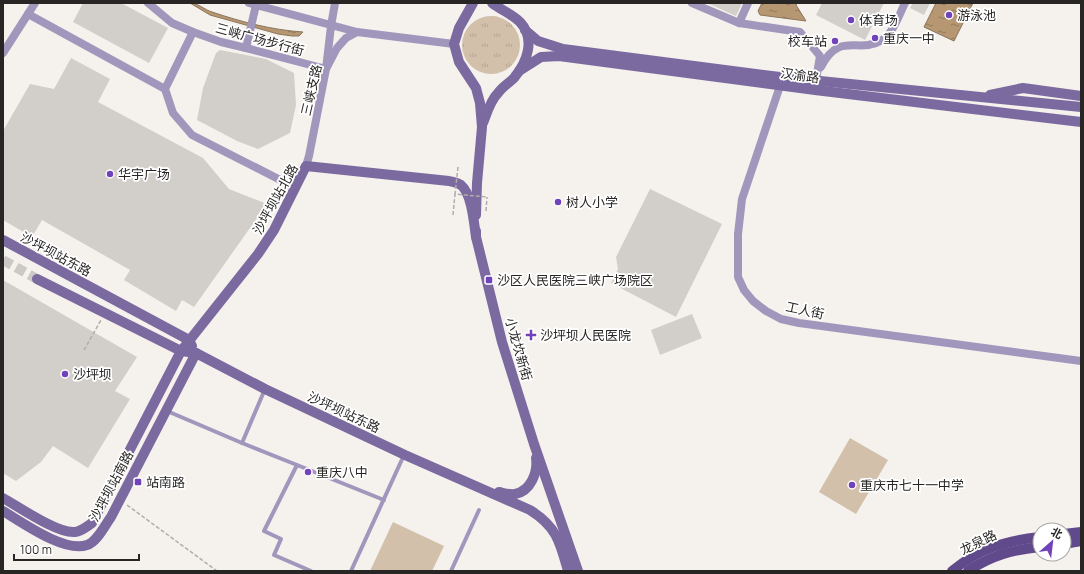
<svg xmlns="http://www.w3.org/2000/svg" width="1084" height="574" font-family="Manrope,'Noto Sans SC',sans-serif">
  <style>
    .grass { fill: url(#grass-tufts) }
    .garden { fill: #d3c0aa }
    .water { fill: url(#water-ripples); stroke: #8b755b }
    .building { fill: #d2ceca }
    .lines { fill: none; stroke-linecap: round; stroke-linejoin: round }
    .secondary-tunnel { stroke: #ccc8c5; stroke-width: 10; stroke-dasharray: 10 5; stroke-linecap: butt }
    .path { stroke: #b1adaa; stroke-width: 1.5; stroke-dasharray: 4 2; stroke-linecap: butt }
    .lane { stroke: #a197bc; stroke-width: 4 }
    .street { stroke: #a197bc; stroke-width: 8 }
    .secondary { stroke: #7b6aa0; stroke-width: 10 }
    .primary { stroke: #604a8b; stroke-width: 10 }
    .path-bridge { stroke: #b1adaa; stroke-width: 1.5; stroke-dasharray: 4 2; stroke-linecap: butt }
    .poi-dot { fill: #7142ba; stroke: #fff; stroke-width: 1.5 }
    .labels { text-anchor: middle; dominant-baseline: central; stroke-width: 3.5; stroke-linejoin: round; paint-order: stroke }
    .poi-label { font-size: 13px; fill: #282625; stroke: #fff; text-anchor: start }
    .street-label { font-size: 13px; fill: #282625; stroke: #fff }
  </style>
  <defs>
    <pattern id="grass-tufts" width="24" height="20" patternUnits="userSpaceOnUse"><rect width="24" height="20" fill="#d3c0aa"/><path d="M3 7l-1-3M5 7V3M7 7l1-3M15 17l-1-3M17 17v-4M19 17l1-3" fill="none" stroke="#b5a592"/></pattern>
    <pattern id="water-ripples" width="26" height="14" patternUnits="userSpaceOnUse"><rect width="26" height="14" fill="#b69772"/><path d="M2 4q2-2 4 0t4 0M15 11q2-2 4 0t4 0" fill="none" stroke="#947b5d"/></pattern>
  </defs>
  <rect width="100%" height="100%" fill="#f5f1ed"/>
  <!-- grass -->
  <circle class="grass" cx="491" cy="45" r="29"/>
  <!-- garden -->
  <g class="garden">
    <path d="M850 438 888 460 856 514 819 492Z"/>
    <path d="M393 522 444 546 432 571H370Z"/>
  </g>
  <!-- water -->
  <g class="water">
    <path d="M190 3C198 3 205 10 212 12 242 22 272 30 303 32L299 36H292L278 34 210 15Z"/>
    <path d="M762 3H797L796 5 806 21 760 15 758 11Z"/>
    <path d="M936 3H973L954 41 924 27Z"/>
  </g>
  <!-- building -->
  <g class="building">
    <path d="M83 3H121L168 28 149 63 73 22Z"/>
    <path d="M707 3H742L736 16Z"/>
    <path d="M822 3H884L865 40 816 15Z"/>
    <path d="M913 3H930L924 15 910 8Z"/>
    <path d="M220 50 266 59 294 73 296 105 290 133 258 149 237 141 197 120 203 88 216 53Z"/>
    <path d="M71 58 110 79 98 102 203 158 229 189 267 204 194 307 182 300 176 311 124 280 130 270 42 220 32 237 3 220V131L30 84 54 89Z"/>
    <path d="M650 189 722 224 676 317 611 283 618 269 616 257Z"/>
    <path d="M3 280 137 357 115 391 130 399 88 468 53 446 41 462 16 481 3 473Z"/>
    <path d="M692 314 702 338 660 355 651 330Z"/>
  </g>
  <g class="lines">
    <!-- secondary-tunnel -->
    <path class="secondary-tunnel" d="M3 260 37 279"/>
    <!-- path -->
    <g class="path">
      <path d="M486 211 487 197"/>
      <path d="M453 215 455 194"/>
      <path d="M84 350 101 320"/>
      <path d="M127 505 217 571"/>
    </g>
    <!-- lane -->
    <g class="lane">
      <path d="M265 389 242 443 297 465"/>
      <path d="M167 411 242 443"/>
      <path d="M311 571 274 555 281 539 264 531 297 465 384 500"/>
      <path d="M351 571 404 455"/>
      <path d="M451 571 479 510"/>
    </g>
    <!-- street -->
    <g class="street">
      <path d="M148 3 172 23 193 32 221 42 246 48 326 69 331 26 335 3"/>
      <path d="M249 3 357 32"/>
      <path d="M692 3 739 23 800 32 820 56 816 80"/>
      <path d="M28 14 165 89 173 113 192 135 296 188"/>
      <path d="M739 23 748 3"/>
      <path d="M246 48 256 5"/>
      <path d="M3 53 35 3"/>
      <path d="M821 67C840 30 858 55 882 40 894 32 899 15 905 3"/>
      <path d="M780 86 742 199 738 234V277L744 290 753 301 766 311 781 319 799 323 1081 361"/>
      <path d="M165 89 193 32"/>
      <path d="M306 166 309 156 326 69 337 48 346 38 357 32 454 44"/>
    </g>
    <!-- secondary -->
    <g class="secondary">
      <path d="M473 3 459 28 454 44 459 62 476 88 480 103 482 127 477 183 476 215"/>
      <path d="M525 30 538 41 563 49 780 77 1081 107"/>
      <path d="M519 71 541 57 559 56 815 90 1081 122"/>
      <path d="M990 95 1023 88 1081 96"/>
      <path d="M483 123C487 113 490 101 498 93 502 87 509 83 514 78 527 62 536 39 520 22 512 14 501 10 492 3"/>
      <path d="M476 231V237L502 342 534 444 578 571"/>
      <path d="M3 240 189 340 192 346"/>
      <path d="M37 279 181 351 196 353 265 389 405 455 530 510C557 527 560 542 568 571"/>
      <path d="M499 492C504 493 510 495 515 494 531 491 538 472 536 458"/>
      <path d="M3 498C19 507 58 534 75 532 82 531 86 527 92 523L181 351 258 254 274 230 306 166 449 181C453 182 458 183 461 185 472 194 474 224 476 237"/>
      <path d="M3 511C23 523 65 553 87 545 97 542 105 525 111 517L196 353"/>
    </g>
    <!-- primary -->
    <g class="primary">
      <path d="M1064 534 1081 532"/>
      <path d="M1064 544 1081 541"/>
      <path d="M952 571C980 548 1005 541 1040 537"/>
      <path d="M968 571C992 555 1012 550 1040 547"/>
    </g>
    <!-- path-bridge -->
    <path class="path-bridge" d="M458 167 455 194 487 197"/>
  </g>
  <!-- markers -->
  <g class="poi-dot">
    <circle cx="949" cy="15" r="4"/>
    <circle cx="851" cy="20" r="4"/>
    <circle cx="875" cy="38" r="4"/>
    <circle cx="835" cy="41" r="4"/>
    <circle cx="110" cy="174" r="4"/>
    <circle cx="558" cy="202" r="4"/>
    <rect x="485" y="276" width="8" height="8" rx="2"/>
    <path d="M529 329h4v4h4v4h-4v4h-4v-4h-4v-4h4z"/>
    <circle cx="65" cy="374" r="4"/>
    <circle cx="308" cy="472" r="4"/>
    <rect x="134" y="478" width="8" height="8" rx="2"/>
    <circle cx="852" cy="485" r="4"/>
  </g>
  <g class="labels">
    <!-- poi labels -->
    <g class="poi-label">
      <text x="957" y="15">游泳池</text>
      <text x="859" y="20">体育场</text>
      <text x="883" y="38">重庆一中</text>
      <text x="827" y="41" text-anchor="end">校车站</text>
      <text x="118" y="174">华宇广场</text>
      <text x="566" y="202">树人小学</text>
      <text x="497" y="280">沙区人民医院三峡广场院区</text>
      <text x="540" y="335">沙坪坝人民医院</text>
      <text x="73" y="374">沙坪坝</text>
      <text x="316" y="472">重庆八中</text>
      <text x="146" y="482">站南路</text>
      <text x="860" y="485">重庆市七十一中学</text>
    </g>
    <!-- street labels -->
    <g class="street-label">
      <text transform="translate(260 39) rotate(15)">三峡广场步行街</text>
      <text transform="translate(800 75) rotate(8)">汉渝路</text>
      <text transform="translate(311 90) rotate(-77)">三峡支路</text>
      <text transform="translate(275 199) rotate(-61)">沙坪坝站北路</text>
      <text transform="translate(56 254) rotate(28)">沙坪坝站东路</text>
      <text transform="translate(805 310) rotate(12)">工人街</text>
      <text transform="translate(519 349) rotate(74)">小龙坎新街</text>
      <text transform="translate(344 412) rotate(25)">沙坪坝站东路</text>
      <text transform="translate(111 486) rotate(-62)">沙坪坝站南路</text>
      <text transform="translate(978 542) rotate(-26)">龙泉路</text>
    </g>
  </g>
  <!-- border -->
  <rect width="1084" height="574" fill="none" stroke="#282625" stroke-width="8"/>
  <!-- north arrow -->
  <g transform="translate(1052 542) rotate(28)"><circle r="19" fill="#ffffff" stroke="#a9a8a8"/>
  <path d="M0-3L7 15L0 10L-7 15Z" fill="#7142ba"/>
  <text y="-6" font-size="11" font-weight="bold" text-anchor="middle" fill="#282625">北</text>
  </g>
  <!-- scale -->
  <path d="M14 554v6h125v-6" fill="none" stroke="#282625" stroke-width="2"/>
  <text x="20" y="554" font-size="12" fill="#282625" stroke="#ffffff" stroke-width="3" paint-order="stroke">100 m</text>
</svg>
